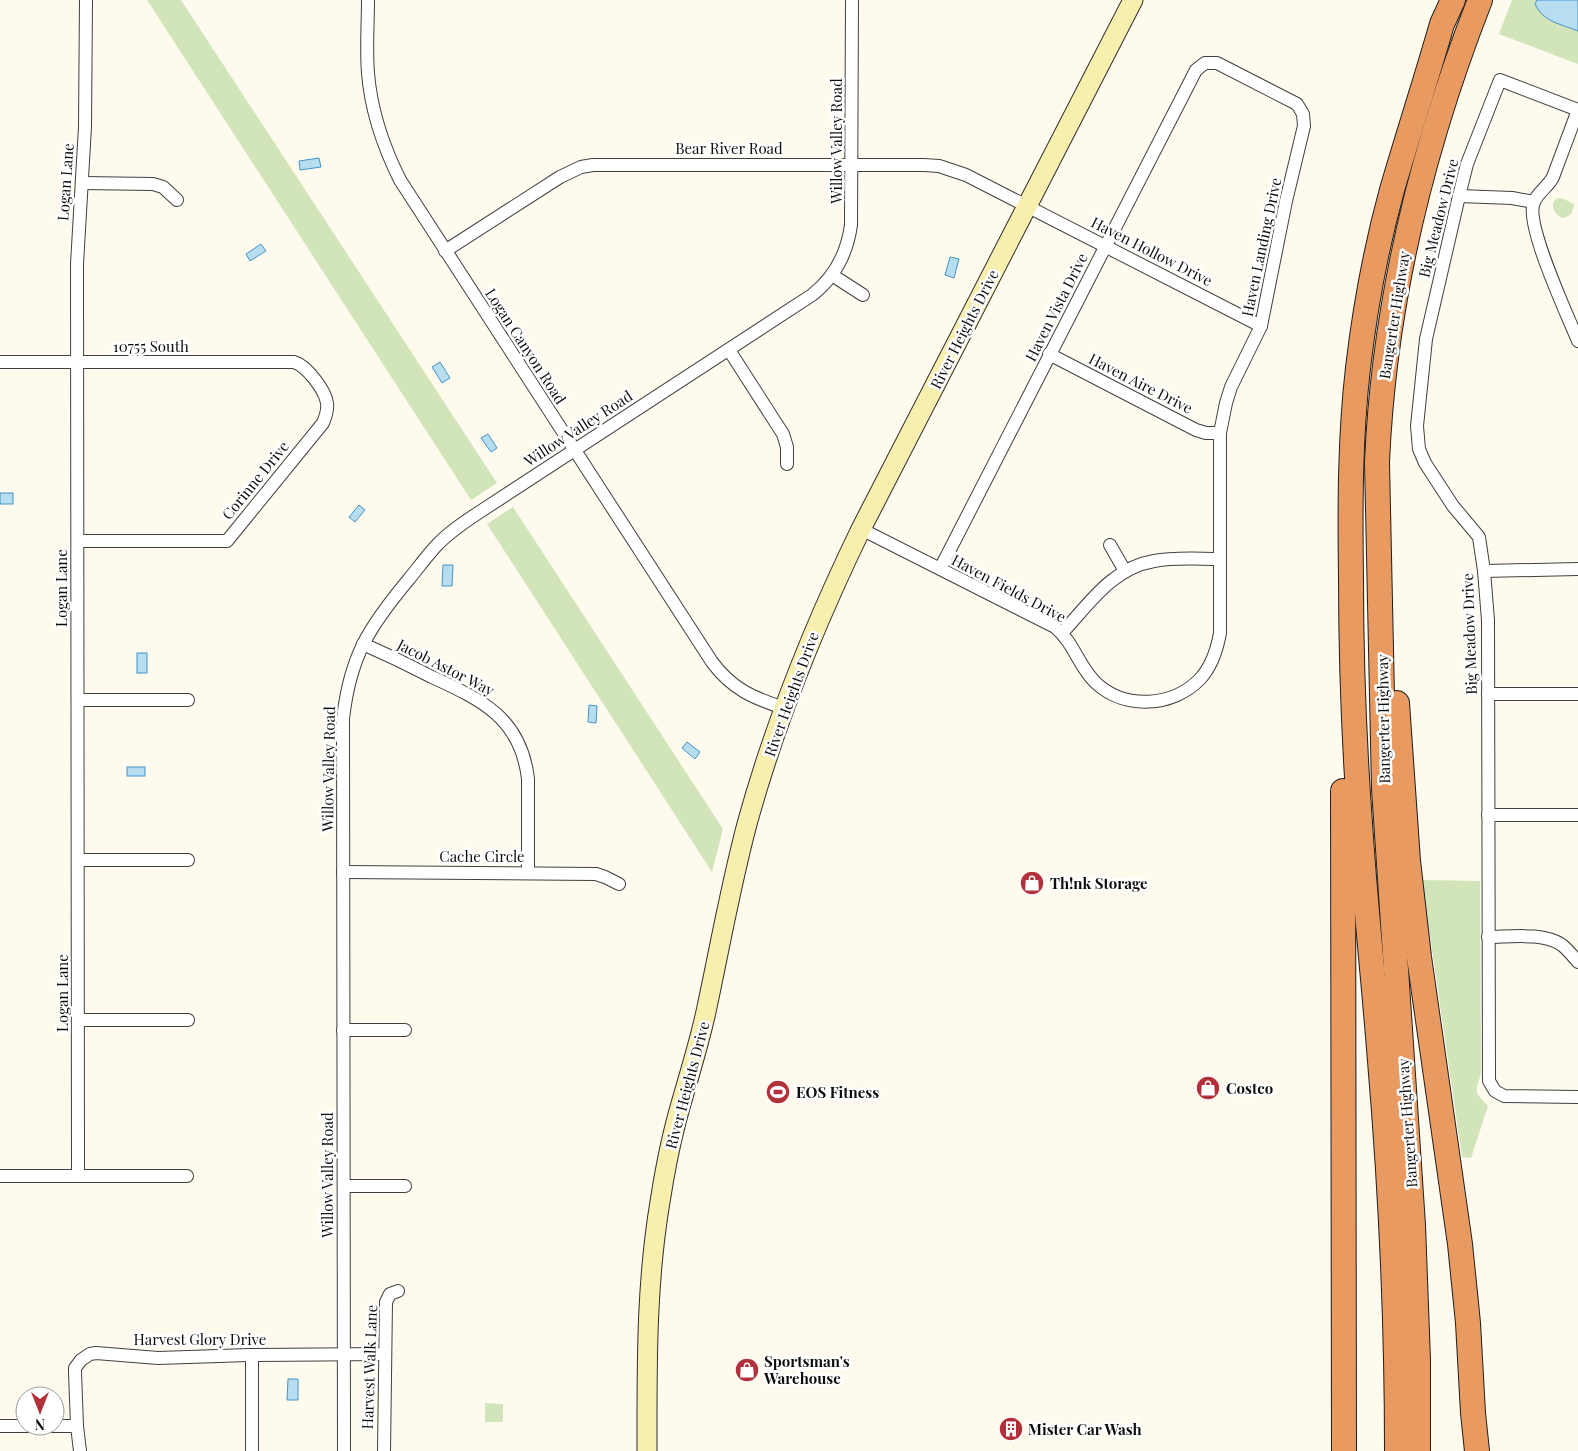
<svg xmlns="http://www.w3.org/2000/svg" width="1578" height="1451" font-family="'Playfair Display',serif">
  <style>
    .green { fill: #d2e5ba }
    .water { fill: #b7ddf1; stroke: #4494c2 }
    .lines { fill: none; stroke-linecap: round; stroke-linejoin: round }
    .street-casing { stroke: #404040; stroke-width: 14 }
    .secondary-casing { stroke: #2f2f2f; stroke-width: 21 }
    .highway-casing { stroke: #1e1e1e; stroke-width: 26 }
    .street { stroke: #fff; stroke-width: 12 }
    .secondary { stroke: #f8eeae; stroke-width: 19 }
    .highway { stroke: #e99a61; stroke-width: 24 }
    .labels { text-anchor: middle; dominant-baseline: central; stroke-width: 5; stroke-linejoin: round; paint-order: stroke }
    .street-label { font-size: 15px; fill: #0d0d0d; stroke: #fff }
    .poi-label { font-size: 15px; font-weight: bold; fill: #0d0d0d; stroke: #fff; text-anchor: start }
  </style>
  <rect width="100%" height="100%" fill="#fefaee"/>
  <!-- green -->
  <g class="green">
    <path d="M147 0H181L497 483 471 500Z"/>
    <path d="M1512 0H1578V64L1499 34Z"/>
    <path d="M1557 198 1564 199 1574 204C1573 213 1571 216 1562 218 1554 214 1549 205 1557 198Z"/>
    <path d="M513 507 723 829 712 872 487 524Z"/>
    <path d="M1422 880 1480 881 1481 1074 1477 1086V1094L1488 1106 1471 1158 1462 1157Z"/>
    <path d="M485 1403 503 1404V1422H485Z"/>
  </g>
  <!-- water -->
  <g class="water">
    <path d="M1537 0H1578V31C1561 24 1543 22 1535 4Z"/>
    <path d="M319 158 321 167 300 170 299 161Z"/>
    <path d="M261 244 266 251 250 261 246 254Z"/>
    <path d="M950 257 959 259 954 278 945 275Z"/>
    <path d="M440 362 450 378 442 383 432 367Z"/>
    <path d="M488 434 497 448 491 452 481 438Z"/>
    <rect x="0" y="493" width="13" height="11"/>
    <path d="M359 505 365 510 355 522 349 517Z"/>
    <path d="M443 565H453L452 586H442Z"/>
    <rect x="137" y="653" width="10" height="20"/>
    <path d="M589 705 597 706 596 723 588 722Z"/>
    <path d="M687 742 700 752 695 759 682 748Z"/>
    <rect x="127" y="767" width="18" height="9"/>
    <path d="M288 1379H298V1400H287Z"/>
  </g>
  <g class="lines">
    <!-- street casing -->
    <g class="street-casing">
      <g id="street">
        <path d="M368 0C368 24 366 49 368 73 371 111 383 146 400 180L712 662C732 689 753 698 784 708"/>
        <path d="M1578 110 1500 80 1467 164 1459 196 1426 339 1417 426 1419 449 1425 463 1453 506 1479 537 1484 571 1488 620 1489 1081 1495 1091 1504 1096 1578 1097"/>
        <path d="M1578 110 1553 177C1548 187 1538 192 1534 202 1524 223 1568 316 1578 341"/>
        <path d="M82 183 153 184 163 187 177 200"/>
        <path d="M1459 196 1512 198 1534 202"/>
        <path d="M445 251 560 177 581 167 593 165H924L939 166 966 175 1261 326"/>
        <path d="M832 275 863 295"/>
        <path d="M729 350 783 434 787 447V464"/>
        <path d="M1049 354 1196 430 1206 433H1220"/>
        <path d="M0 362H294C307 366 325 390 327 403 328 410 326 416 323 423L227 541H78"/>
        <path d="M861 529 1055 627C1075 644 1078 666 1096 683 1125 710 1173 707 1200 679 1212 666 1217 650 1220 633V433L1226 403 1231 387 1261 326 1286 201 1304 126 1303 114 1297 104 1217 63H1205L1196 70 940 569"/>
        <path d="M1110 545 1125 571"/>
        <path d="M1484 571 1578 569"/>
        <path d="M1062 633C1089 604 1112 568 1154 561 1175 557 1198 559 1220 559"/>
        <path d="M363 644C386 654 409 665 432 677 482 700 521 718 528 779V873"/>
        <path d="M1488 694H1578"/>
        <path d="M78 700H188"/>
        <path d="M1488 815H1578"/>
        <path d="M78 860H188"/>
        <path d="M343 872 596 874 605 877 619 884"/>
        <path d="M1488 937C1510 937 1543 932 1562 945 1568 950 1573 956 1578 962"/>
        <path d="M78 1020H188"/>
        <path d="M343 1030H405"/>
        <path d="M0 1176H187"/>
        <path d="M78 1176 77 264 85 127 86 0"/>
        <path d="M344 1186H405"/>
        <path d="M252 1355V1451"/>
        <path d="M0 1426H77"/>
        <path d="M80 1451 77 1426 75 1372V1368L81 1360 90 1354 96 1353 158 1358 249 1355 385 1354"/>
        <path d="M344 1451 343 719C350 656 369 627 409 579 418 568 426 557 436 546 448 533 463 523 478 513L812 295C835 277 847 254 851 225L852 0"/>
        <path d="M384 1451 386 1302 390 1294 398 1291"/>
      </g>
    </g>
    <!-- secondary casing -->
    <g class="secondary-casing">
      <path id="secondary" d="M647 1451C647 1367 646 1285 660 1202 664 1176 669 1149 676 1122 686 1084 699 1046 707 1007 720 946 731 884 747 824 775 722 815 624 861 529L1133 0"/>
    </g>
    <!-- highway casing -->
    <g class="highway-casing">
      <g id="highway">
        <path d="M1397 703 1408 861 1419 957 1460 1244 1468 1323 1473 1413 1477 1451"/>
        <path d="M1343 791 1344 1451"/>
        <path d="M1397 1451C1397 1321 1391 1191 1380 1061 1374 982 1365 902 1360 823 1354 741 1351 659 1351 577 1350 508 1350 437 1358 368 1365 308 1376 248 1392 190 1408 135 1426 80 1442 24L1453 0"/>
        <path d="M1418 1451V1360L1413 1225 1384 789 1377 462C1384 303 1422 148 1480 0"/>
      </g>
    </g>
    <!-- street -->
    <use href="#street" class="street"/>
    <!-- secondary -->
    <use href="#secondary" class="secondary"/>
    <!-- highway -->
    <use href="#highway" class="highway"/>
  </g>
  <!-- icons -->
  <defs>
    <g id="shop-disc" transform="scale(1.25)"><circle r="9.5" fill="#b2303b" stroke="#fff"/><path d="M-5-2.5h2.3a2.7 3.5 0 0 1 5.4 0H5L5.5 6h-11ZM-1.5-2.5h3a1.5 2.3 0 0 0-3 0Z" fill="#fff"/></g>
    <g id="stadium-disc" transform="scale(1.25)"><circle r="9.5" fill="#b2303b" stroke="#fff"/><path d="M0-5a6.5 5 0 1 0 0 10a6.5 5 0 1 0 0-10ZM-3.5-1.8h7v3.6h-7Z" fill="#fff"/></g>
    <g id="building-disc" transform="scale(1.25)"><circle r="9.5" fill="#b2303b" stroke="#fff"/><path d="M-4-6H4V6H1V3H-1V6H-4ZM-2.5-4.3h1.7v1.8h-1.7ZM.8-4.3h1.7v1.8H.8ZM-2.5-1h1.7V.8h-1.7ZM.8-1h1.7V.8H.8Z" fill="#fff"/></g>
  </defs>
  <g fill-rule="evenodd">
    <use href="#shop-disc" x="1032" y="883"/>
    <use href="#shop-disc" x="1208" y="1088"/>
    <use href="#stadium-disc" x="778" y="1092"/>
    <use href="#shop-disc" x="747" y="1370"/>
    <use href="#building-disc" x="1011" y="1429"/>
  </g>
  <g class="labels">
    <!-- street labels -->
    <g class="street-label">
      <text transform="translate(836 141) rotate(-90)">Willow Valley Road</text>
      <text x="729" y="148">Bear River Road</text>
      <text transform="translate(65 182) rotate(-86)">Logan Lane</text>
      <text transform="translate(1438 218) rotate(-76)">Big Meadow Drive</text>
      <text transform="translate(1261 247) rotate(-78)">Haven Landing Drive</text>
      <text transform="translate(1152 251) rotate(27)">Haven Hollow Drive</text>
      <text transform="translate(1056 307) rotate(-63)">Haven Vista Drive</text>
      <text transform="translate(1394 315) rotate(-81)">Bangerter Highway</text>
      <text transform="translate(964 329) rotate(-63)">River Heights Drive</text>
      <text x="151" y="346">10755 South</text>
      <text transform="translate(526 346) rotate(57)">Logan Canyon Road</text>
      <text transform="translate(1141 383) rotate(27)">Haven Aire Drive</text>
      <text transform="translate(578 428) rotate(-33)">Willow Valley Road</text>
      <text transform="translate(255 480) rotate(-51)">Corinne Drive</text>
      <text transform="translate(61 588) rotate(-90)">Logan Lane</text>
      <text transform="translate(1009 588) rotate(28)">Haven Fields Drive</text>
      <text transform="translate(1469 634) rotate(-92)">Big Meadow Drive</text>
      <text transform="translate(446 667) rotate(27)">Jacob Astor Way</text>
      <text transform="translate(791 694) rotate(-70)">River Heights Drive</text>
      <text transform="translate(1383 719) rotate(-91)">Bangerter Highway</text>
      <text transform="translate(328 769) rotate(-89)">Willow Valley Road</text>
      <text x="482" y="856">Cache Circle</text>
      <text transform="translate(62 993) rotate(-90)">Logan Lane</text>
      <text transform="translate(687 1085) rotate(-75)">River Heights Drive</text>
      <text transform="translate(1407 1123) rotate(-94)">Bangerter Highway</text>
      <text transform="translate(327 1175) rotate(-90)">Willow Valley Road</text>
      <text x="200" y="1339">Harvest Glory Drive</text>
      <text transform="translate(369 1367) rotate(-88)">Harvest Walk Lane</text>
    </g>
    <!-- poi labels -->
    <g class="poi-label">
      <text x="1050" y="883">Th!nk Storage</text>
      <text x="1226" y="1088">Costco</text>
      <text x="796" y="1092">EOS Fitness</text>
      <text x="764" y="1361">Sportsman's<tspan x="764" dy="17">Warehouse</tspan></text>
      <text x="1028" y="1429">Mister Car Wash</text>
    </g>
  </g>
  <!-- north arrow -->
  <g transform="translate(40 1411) rotate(180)"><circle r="24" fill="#ffffff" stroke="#9e9e9e"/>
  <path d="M0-4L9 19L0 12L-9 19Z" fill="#b2303b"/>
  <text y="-8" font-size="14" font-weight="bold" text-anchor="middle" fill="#0d0d0d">N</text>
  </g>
</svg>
